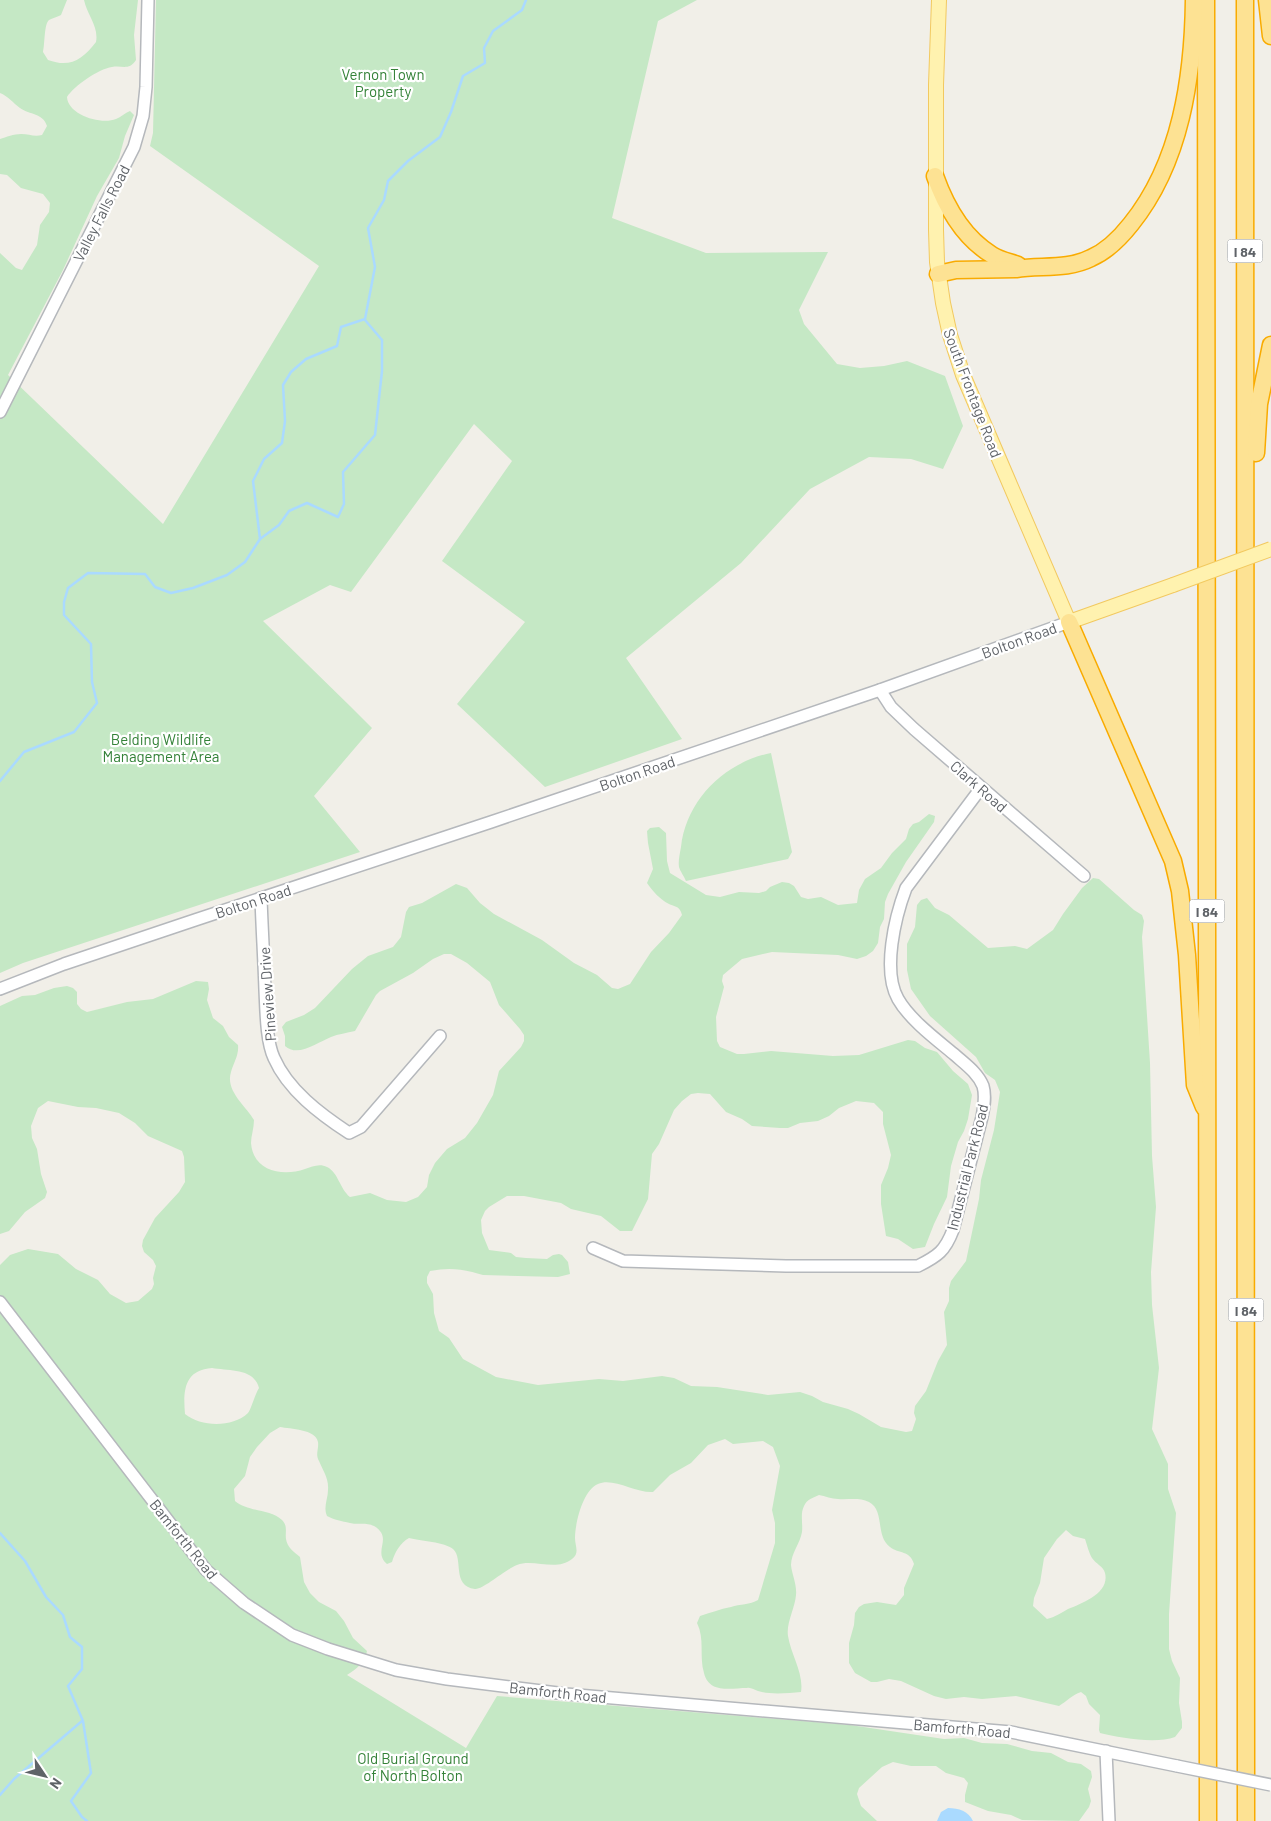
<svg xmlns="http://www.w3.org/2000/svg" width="1271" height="1821" font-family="Barlow,sans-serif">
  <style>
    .green { fill: #c5e8c5; fill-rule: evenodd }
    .water { fill: #aadaff }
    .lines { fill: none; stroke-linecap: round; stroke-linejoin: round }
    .stream { stroke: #aadaff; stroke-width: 2.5 }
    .minor-casing { stroke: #b5b8bc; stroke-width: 14 }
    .major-casing { stroke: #f2c960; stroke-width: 16 }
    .highway-casing { stroke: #f9ab00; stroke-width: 19 }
    .minor { stroke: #fff; stroke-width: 11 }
    .major { stroke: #fff2af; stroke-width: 14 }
    .highway { stroke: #fde293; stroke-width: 16 }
    .minor-bridge-casing { stroke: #b5b8bc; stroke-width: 14; stroke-linecap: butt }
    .major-bridge-casing { stroke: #f2c960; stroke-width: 16; stroke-linecap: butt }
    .minor-bridge { stroke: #fff; stroke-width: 11 }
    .major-bridge { stroke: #fff2af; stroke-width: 14 }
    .labels { text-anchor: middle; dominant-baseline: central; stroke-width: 4.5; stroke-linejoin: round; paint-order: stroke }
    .shield { fill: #fff; stroke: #8f9295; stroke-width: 1 }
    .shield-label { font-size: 14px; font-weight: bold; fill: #5f6368 }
    .park-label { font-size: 15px; fill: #348238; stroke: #fff }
    .street-label { font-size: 15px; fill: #5f6368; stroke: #fff }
  </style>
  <rect width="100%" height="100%" fill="#f1efe8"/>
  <!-- green -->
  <g class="green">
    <path d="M0 0H67L61 15C58 17 52 18 49 20 44 24 45 44 43 52L48 60C70 68 82 60 96 42 99 26 87 15 84 0H138L134 35 136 60C129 71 122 65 112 67 98 69 74 86 67 97 68 115 101 125 116 119 121 117 125 113 130 111L134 115 125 136 119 158 97 196 63 270 8 375 163 524 319 266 150 146 153 133 156 0H697L658 21 612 218 706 253 828 252 799 310 804 324 837 364 860 368 884 366 907 361 945 376 963 426 943 469 911 459 869 457 810 489 741 563 626 658 682 739 545 787 457 704 525 622 442 561 512 461 474 424 351 592 330 585 263 621 350 706 372 728 314 796 360 852 23 963 0 973V253L16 268 22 270 37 245 40 225 49 212 50 203 43 194 21 188 7 175 0 174V139C6 137 14 134 21 134 29 134 34 137 42 135L47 126C43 113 30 115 20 108 13 103 8 96 0 93Z"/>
    <path d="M771 753 792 852 788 859 686 881C684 876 680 871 679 867 678 861 680 853 681 847 686 800 725 762 771 753Z"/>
    <path d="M929 814 935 816 934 822 906 862 888 894 885 902 884 919 880 927 878 943 873 951 866 956 857 959 838 955 772 952 742 959 723 975 722 981 724 987 716 1017 717 1041 720 1047 737 1054H744L771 1051 833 1056 859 1055 908 1040 915 1041 925 1048 937 1052 953 1071 968 1084 972 1095 968 1119 964 1131 958 1142 951 1166 947 1197 934 1224 925 1247 913 1249 898 1239 886 1236 881 1204V1185L888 1168 891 1155 883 1124V1112L874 1103 856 1101 839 1108 829 1116 818 1121 800 1123 788 1128H780L752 1126 742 1119 726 1112 710 1094 698 1093 691 1094 682 1101 674 1110 659 1144 652 1154 648 1199 632 1231H620L601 1216 571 1209 561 1203 524 1196H507L489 1207 485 1211 481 1220 482 1233 489 1250 511 1253 516 1257 526 1258 547 1259 553 1255 559 1254 562 1255 568 1262 570 1274 558 1277 483 1275C463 1269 450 1267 430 1271L427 1277V1283L433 1294 434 1313 439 1331 449 1338 463 1359 496 1377 538 1385 599 1379 623 1381 662 1376 674 1378 691 1386 717 1387 768 1395 800 1392 812 1396 823 1402 848 1409 859 1414 881 1427 906 1432 912 1431 916 1419 914 1413 915 1406 926 1391 938 1361 947 1345 944 1312 949 1301V1288L951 1281 966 1261 979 1199 981 1180 994 1130 1000 1092 995 1080 985 1073 976 1057 930 1016 911 989 907 970V944L915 927 917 905 921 900 927 898 935 908 949 915 988 948 1015 946 1027 949 1053 930 1063 914 1082 888 1093 878 1099 879 1134 910 1142 915 1144 921 1142 937 1150 1063 1152 1156 1156 1207 1151 1272 1152 1305 1159 1368 1152 1429 1168 1464V1489L1176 1513 1169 1614V1649L1172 1661 1180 1678 1179 1703 1182 1722V1728L1175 1737C1156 1744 1120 1738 1100 1733L1099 1730 1100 1715 1089 1704 1086 1696 1081 1692C1072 1695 1067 1701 1059 1706L1016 1696 982 1699 964 1697 946 1699 934 1696 901 1681 889 1679 877 1682H871L855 1673 849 1663V1643L854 1625 855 1613 859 1607 864 1604 877 1602 896 1605 904 1595V1588L914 1564C910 1550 899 1554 890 1547 875 1536 885 1510 869 1502 859 1497 848 1500 838 1499 832 1499 825 1496 819 1495 813 1498 807 1499 804 1506 800 1514 803 1523 802 1532 800 1544 791 1553 791 1565 792 1575 797 1584 796 1595 795 1608 786 1623 788 1636 791 1655 804 1673 801 1692 788 1693 771 1695 758 1691 754 1690 751 1687 747 1688 731 1688 709 1694 704 1673 699 1656 705 1639 697 1623L700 1616C710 1613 720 1609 731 1607 740 1604 750 1605 758 1600L775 1543V1523L772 1510 780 1466 773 1447 763 1441 733 1444 725 1439 708 1445 691 1463 670 1475 653 1492C635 1493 613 1477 598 1484 583 1490 575 1523 575 1538 575 1546 580 1553 572 1559 556 1572 533 1558 517 1565 506 1569 483 1590 475 1589 451 1586 464 1558 453 1549 445 1542 420 1541 409 1538 400 1543 395 1552 392 1562L387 1564C372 1551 394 1538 374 1526 366 1522 358 1525 350 1523 342 1521 334 1520 327 1516 323 1507 328 1499 328 1490 329 1478 323 1471 319 1461 315 1454 319 1449 318 1442 316 1429 290 1429 280 1427L270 1433 257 1447 250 1457 245 1476 234 1489 235 1501C248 1512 270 1509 282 1520 288 1526 285 1532 286 1539 287 1547 294 1552 300 1557L304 1582 310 1593 319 1602 336 1611 344 1621 353 1638 367 1651C365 1663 356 1669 347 1675L466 1748 497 1696 850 1725 944 1739 964 1738 982 1743 1007 1744 1032 1751 1051 1753 1068 1762 1081 1764 1091 1771 1092 1777 1088 1789 1091 1801 1089 1807 1079 1821 1022 1820 1011 1815 988 1811 965 1802V1795L968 1783 964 1778 946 1773 936 1766H911L893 1762 882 1767 859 1788 857 1794 861 1806 877 1821H0V1265L10 1255 28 1249 58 1254 76 1269 98 1280 110 1294 126 1303 138 1301 152 1289 154 1284 153 1278 156 1266 153 1260 144 1252 142 1246 143 1240 155 1218 179 1192 185 1182 184 1157 182 1151 148 1136 135 1123 119 1113 96 1108 78 1107 48 1101 38 1108 31 1126 32 1138 37 1149 41 1174 47 1192 45 1198 25 1212 9 1231 0 1234V1006L22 996 35 995 54 988 67 986 73 988 77 992V1004L81 1009 87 1012 127 1002 153 999 196 981 208 982 209 989 207 1000 213 1018 223 1026 229 1037 238 1045C239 1055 234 1062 231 1072 225 1091 246 1106 254 1120 254 1128 251 1136 251 1143 253 1171 282 1177 305 1169 312 1167 319 1163 327 1167 338 1172 340 1189 350 1197L370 1193 387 1200 406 1202 418 1197 427 1187 429 1175 435 1163 447 1149 465 1138 477 1123 493 1095 499 1071 521 1047 524 1041V1035L520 1029 499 1005 490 982 467 963 451 954H444L433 959 413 973 380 991 376 995 355 1031C347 1033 338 1034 331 1037 318 1042 298 1058 285 1046V1036L282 1027 286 1022 304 1015 315 1008 352 969 368 956 393 947 401 937 406 912 409 907 422 903 456 884 467 888 480 903 494 914 542 940 574 963 597 975 612 988 618 989 630 984 651 952 669 933 682 915C680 904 671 907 664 901 658 897 651 889 647 883L653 869 648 843 647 831 650 828 659 827 666 833 667 861 670 873 706 895 720 897 739 892 759 893 766 891 770 887 782 882 789 883 794 886 801 897 808 899 821 897 838 905 857 903 859 890 865 879 881 868 892 853 906 839 909 829 913 824 919 822ZM212 1368C229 1371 254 1368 259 1388 255 1394 251 1410 248 1413 232 1428 201 1427 185 1414 183 1391 184 1370 212 1368ZM1066 1530 1073 1536 1085 1539C1087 1545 1089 1553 1092 1558 1096 1564 1103 1566 1105 1573 1110 1593 1082 1603 1068 1609 1061 1613 1055 1617 1047 1619L1033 1606 1034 1598 1040 1583 1044 1558 1057 1539Z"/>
  </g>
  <!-- water -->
  <path class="water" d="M948 1808C959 1808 968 1811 973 1821H937L941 1812Z"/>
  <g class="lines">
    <!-- stream -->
    <g class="stream">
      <path d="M260 539 279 525 289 511 307 503 338 517 344 504 343 472 375 435 382 371V340L365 320"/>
      <path d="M0 781 24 752 74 732 97 703 92 682 91 644 64 615V602L68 588 88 573 145 574 155 587 171 593 193 588 227 575 245 562 260 539 253 481 264 459 282 443 285 421 283 385 291 372 306 359 337 346 341 327 365 319 375 267 368 228 384 200 388 181 408 161 440 137 451 112 463 76 485 63 484 48 493 31 522 10 526 0"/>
      <path d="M0 1533 25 1561 46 1597 63 1615 70 1637 82 1647V1669L68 1686 83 1721 91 1773 71 1801 82 1817 87 1821"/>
      <path d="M0 1795 14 1779 82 1721"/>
    </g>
    <!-- minor casing -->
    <g class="minor-casing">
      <g id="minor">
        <path d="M0 412 134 147 143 116 146 87 148 0"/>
        <path d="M880 690 891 707 914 729 1084 876"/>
        <path d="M261 898C262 929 264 959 265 990 266 1009 266 1041 274 1058 288 1090 320 1114 349 1133L361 1127 440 1036"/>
        <path d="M0 989 64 964 195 920 491 822 880 690 1069 622"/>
        <path d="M593 1248 623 1261 786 1266H918C938 1256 945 1251 953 1230L982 1117C984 1107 986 1096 983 1086 978 1073 965 1064 955 1055 937 1040 910 1020 898 999 882 971 895 917 906 888L981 788"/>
        <path d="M0 1302 206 1570 244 1603 292 1635 328 1649 396 1670 447 1679 566 1694 1011 1732 1177 1766"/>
        <path d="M1106 1751 1109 1821"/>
      </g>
    </g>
    <!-- major casing -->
    <g class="major-casing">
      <path id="major" d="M939 0 936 85V230L937 262 943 303 950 335 963 375 1069 622 1173 585"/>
    </g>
    <!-- highway casing -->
    <g class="highway-casing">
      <g id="highway">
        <path d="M1206 0 1208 1821"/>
        <path d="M1245 0 1246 1821"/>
        <path d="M1267 0 1271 36"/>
        <path d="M935 176C946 207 964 238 992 255 1000 260 1010 262 1018 265"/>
        <path d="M938 274 956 270 1016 269C1041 265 1067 270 1091 258 1107 251 1120 238 1131 224 1181 162 1193 77 1194 0"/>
        <path d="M1256 453 1259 404 1271 345"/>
        <path d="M1069 622 1173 861 1180 891 1187 955 1195 1085 1204 1107"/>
      </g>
    </g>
    <!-- minor -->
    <use href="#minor" class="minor"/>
    <!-- major -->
    <use href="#major" class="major"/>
    <!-- highway -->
    <use href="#highway" class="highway"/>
    <!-- minor-bridge casing -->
    <g class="minor-bridge-casing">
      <path id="minor-bridge" d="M1177 1766 1271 1785"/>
    </g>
    <!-- major-bridge casing -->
    <g class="major-bridge-casing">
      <path id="major-bridge" d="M1173 585 1271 549"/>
    </g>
    <!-- minor-bridge -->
    <use href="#minor-bridge" class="minor-bridge"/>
    <!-- major-bridge -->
    <use href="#major-bridge" class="major-bridge"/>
  </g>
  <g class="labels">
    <!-- shield labels -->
    <g class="shield">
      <rect x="1227.5" y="239.5" width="35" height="23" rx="4"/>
      <rect x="1189.5" y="899.5" width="35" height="23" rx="4"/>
      <rect x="1228.5" y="1298.5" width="35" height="23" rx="4"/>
    </g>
    <g class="shield-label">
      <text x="1245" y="251">I 84</text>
      <text x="1207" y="911">I 84</text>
      <text x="1246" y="1310">I 84</text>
    </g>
    <!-- park labels -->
    <g class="park-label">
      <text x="383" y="74">Vernon Town<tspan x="383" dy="17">Property</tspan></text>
      <text x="161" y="739">Belding Wildlife<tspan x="161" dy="17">Management Area</tspan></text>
      <text x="413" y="1758">Old Burial Ground<tspan x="413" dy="17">of North Bolton</tspan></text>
    </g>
    <!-- street labels -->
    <g class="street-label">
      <text transform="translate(101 213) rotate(-63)">Valley Falls Road</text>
      <text transform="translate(973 393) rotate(69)">South Frontage Road</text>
      <text transform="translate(1019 640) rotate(-20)">Bolton Road</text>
      <text transform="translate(637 773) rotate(-19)">Bolton Road</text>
      <text transform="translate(979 786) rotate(41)">Clark Road</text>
      <text transform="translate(253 901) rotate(-18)">Bolton Road</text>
      <text transform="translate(267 994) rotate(-94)">Pineview Drive</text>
      <text transform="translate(967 1167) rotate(-76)">Industrial Park Road</text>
      <text transform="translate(184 1539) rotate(51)">Bamforth Road</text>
      <text transform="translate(558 1692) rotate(6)">Bamforth Road</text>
      <text transform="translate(962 1728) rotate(5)">Bamforth Road</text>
    </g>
  </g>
  <!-- north arrow -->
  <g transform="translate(45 1776) rotate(125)" stroke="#ffffff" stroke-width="4" paint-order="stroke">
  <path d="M0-4L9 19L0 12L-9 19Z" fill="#5f6368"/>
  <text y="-8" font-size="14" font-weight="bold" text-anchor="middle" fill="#5f6368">N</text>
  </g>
</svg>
